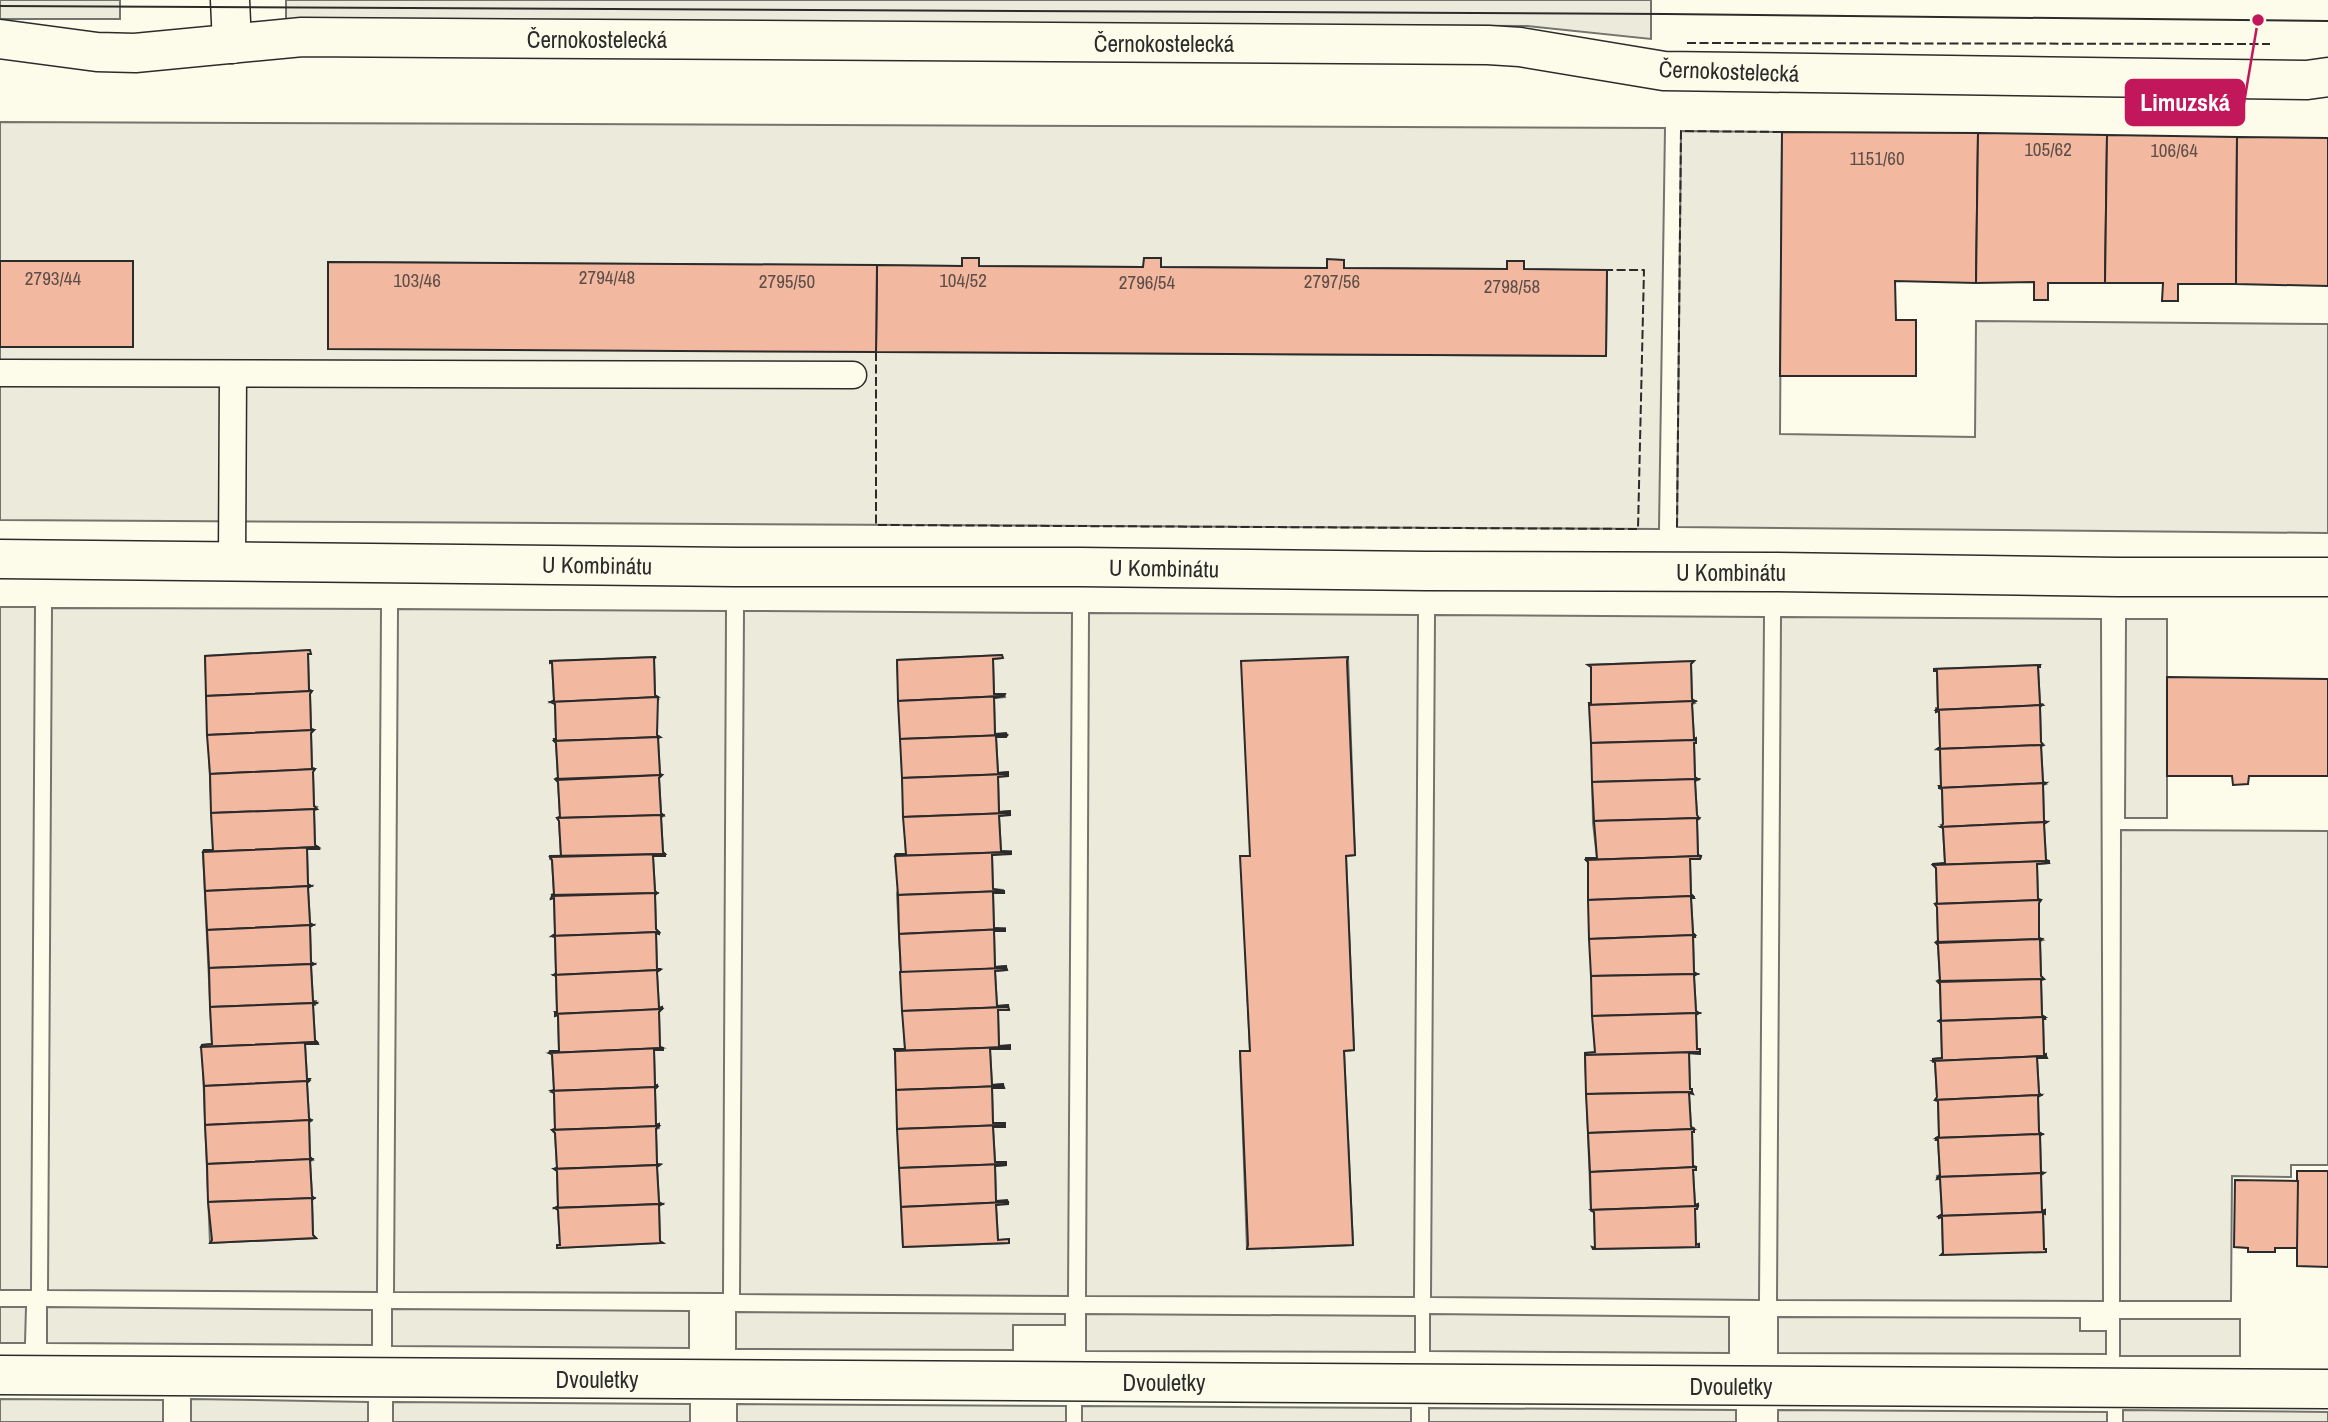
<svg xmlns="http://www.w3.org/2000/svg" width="2328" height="1422" font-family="'Archivo Narrow',sans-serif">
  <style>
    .green { fill: #ecebdb; stroke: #74746e; stroke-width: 2; fill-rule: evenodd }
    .building { fill: #f2b8a0; stroke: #2b2b2b; stroke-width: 2 }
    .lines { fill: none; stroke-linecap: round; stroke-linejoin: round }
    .service-casing { stroke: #2b2b2b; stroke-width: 29 }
    .minor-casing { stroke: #2b2b2b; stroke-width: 41 }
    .secondary-casing { stroke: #2b2b2b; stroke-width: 41 }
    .service { stroke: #fdfbea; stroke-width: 26 }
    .minor { stroke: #fdfbea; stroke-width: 38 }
    .secondary { stroke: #fdfbea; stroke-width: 38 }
    .tram { stroke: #2b2b2b; stroke-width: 2 }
    .fence { stroke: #2b2b2b; stroke-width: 2; stroke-dasharray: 9 3.5; stroke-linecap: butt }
    .labels { text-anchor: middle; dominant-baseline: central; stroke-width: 5; stroke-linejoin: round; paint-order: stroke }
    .number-label { font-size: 19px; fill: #5d4e48 }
    .street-label { font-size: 23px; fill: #2b2b2b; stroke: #fdfbea }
    .leader { fill: none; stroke: #c2185b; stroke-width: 2.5 }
    .callout-dot { fill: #c2185b; stroke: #fdfbea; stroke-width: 2.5 }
    .callout { fill: #c2185b; stroke: #c2185b; stroke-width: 2.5 }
    .callout-label { font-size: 24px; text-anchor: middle; font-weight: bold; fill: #fff }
  </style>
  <rect width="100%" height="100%" fill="#fdfbea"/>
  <!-- green -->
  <g class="green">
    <rect x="0" y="0" width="120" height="19"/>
    <path d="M286 0H1651V39L1527 26 286 20Z"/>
    <path d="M0 122 1665 128 1659 529 0 520V347H133V262L0 261ZM963 258H979V266L1143 267 1161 258V267L1327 268V260H1344V268L1507 269V261H1524V269L1607 271 1606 356 328 348 329 262 962 266Z"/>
    <path d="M1681 131 1782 132 1780 434 1975 437 1976 321 2328 324V533L1677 527Z"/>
    <path d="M0 607H35L31 1290H0Z"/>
    <path d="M52 608 381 609 377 1292 48 1290ZM310 650V654H308L309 690 312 691 310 694 311 729 314 730 311 733 312 768 315 769 313 772 314 806 317 807 314 810 315 845 319 848 307 849 308 884 311 886 308 888 310 923 313 925 310 927 311 962 314 964 311 966 313 1001H316L315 1005H313L315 1040 317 1043 305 1044 307 1079H309L307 1083 309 1118 311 1121 309 1122 310 1157 313 1160 310 1161 312 1196 314 1198 312 1200 313 1235 316 1238 210 1243 202 1045 212 1044 203 852 204 850H213L205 656Z"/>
    <path d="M398 609 726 611 723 1293 394 1292ZM656 657 654 658 655 695 658 699H656L657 735 660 737 658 738 660 774 662 775 659 778 661 813 664 816 661 817 663 852 665 854V856H653L655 891 657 893 655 895 656 929 659 933H656L657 969H660L657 972 659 1008H662L659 1012 660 1047 663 1048 654 1050 655 1086H657L655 1089 656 1125 659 1124V1128L656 1129 657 1164H660L657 1167 659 1202 662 1204 659 1206 660 1241 663 1243 557 1248V1245H560L558 1210 555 1208 558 1206 557 1171 554 1169 557 1167 555 1133 552 1130 555 1129 554 1093 551 1092 554 1090 552 1054 549 1053 559 1051 558 1015 555 1012H557L556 976 554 975 556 973 555 937 552 936 555 934 554 898H551L554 894 552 860 550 859V856H561L559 821 557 818 560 817 558 782 555 779 558 778 556 743 554 739H556L555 704 551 702 554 700 552 662 550 661Z"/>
    <path d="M744 611 1072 613 1068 1296 740 1294ZM1002 655V658L993 659 994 694H1004L1005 697 994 698 995 734 1007 735 1006 737H996L998 773 1007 772 1008 774 998 777 999 812 1009 811 1010 814 999 816 1001 851H1011V853L992 855 993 889 1003 890 1004 892 993 893 994 928H1005V931H994L995 967 1006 966 1007 970 995 971 997 1006 1008 1005 1009 1009 998 1010 999 1046H1010L990 1049 992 1085 1003 1084 1004 1087 992 1088 993 1123H1005V1126L993 1127 995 1162H1006V1165L995 1166 996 1201 1008 1202 996 1205 998 1240 1009 1239V1243L903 1247 895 1050 905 1049 897 894 906 854 897 660Z"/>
    <path d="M1089 613 1418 615 1414 1297 1086 1296ZM1348 657 1355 855 1346 856 1354 1050 1344 1051 1353 1245 1247 1249 1240 1051H1250L1241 856H1250Z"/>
    <path d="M1435 615 1764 617 1759 1300 1431 1297ZM1693 661 1691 664 1692 699 1695 703 1692 704 1694 739H1696V743H1694L1695 777 1698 780 1695 781 1697 815 1699 819 1697 820 1698 855 1701 857 1700 859H1690L1691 894 1694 898H1691L1693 933 1695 937H1693L1694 972 1697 974 1694 976 1696 1011 1699 1013 1696 1015 1697 1049H1700V1054L1689 1053 1690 1089H1692V1093H1689L1691 1127 1694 1128V1132H1692L1693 1166 1696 1167 1693 1170 1695 1205H1698L1697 1209H1695L1696 1245 1698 1244 1699 1247 1593 1249 1595 1248 1594 1212 1591 1211 1585 1055 1595 1052 1590 901 1588 897V862L1586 860 1597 858 1593 823 1591 707 1589 703H1591V667L1588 665Z"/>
    <path d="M1781 617 2101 619 2103 1301 1777 1300ZM2040 665 2038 667 2040 704H2042L2040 707 2041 742 2044 745 2041 746 2043 782 2046 784 2043 785 2044 821 2047 822 2044 824 2046 860 2049 863 2037 864 2038 899 2041 900 2039 903V938L2043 940 2040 941 2041 976 2044 979 2041 980 2042 1015 2045 1019H2043L2044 1055H2046V1058H2037L2039 1093 2041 1095 2038 1097 2039 1132 2042 1134 2040 1136 2041 1172 2044 1173 2041 1175 2042 1211 2045 1210V1213H2043L2044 1249H2046V1251L1941 1255 1943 1253 1942 1217H1939L1942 1214 1940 1178 1938 1179 1937 1176 1940 1175 1938 1140H1936L1939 1136 1938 1101 1935 1100 1937 1097 1935 1062H1933V1059L1942 1058 1941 1023 1939 1021 1941 1019 1940 984 1937 981 1940 980 1938 945 1936 942 1938 941 1937 907 1935 904 1937 903 1936 868 1933 865 1945 863 1943 828 1941 825 1943 824 1942 789 1939 786H1941L1940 750 1937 749 1940 747 1939 711H1936V708H1938L1937 671 1935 669Z"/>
    <path d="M2126 619H2167V818H2125Z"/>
    <path d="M2121 830 2328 831V1165H2291V1177L2232 1176 2231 1301H2120Z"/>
    <path d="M0 1307H26L25 1343H0Z"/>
    <path d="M47 1307 372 1310V1345L47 1343Z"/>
    <path d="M392 1309 689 1311V1348L392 1346Z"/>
    <path d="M736 1312 1065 1314V1325H1013V1350L736 1349Z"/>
    <path d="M1086 1314 1415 1316V1352L1086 1351Z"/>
    <path d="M1430 1314 1729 1317V1353L1430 1351Z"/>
    <path d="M1778 1317 2080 1318V1331H2106V1354L1778 1353Z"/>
    <rect x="2120" y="1319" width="120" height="37"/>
    <path d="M0 1399 163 1400V1422H0Z"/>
    <path d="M191 1399 368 1402V1422H191Z"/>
    <path d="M393 1402 690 1404V1422H393Z"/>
    <path d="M737 1404 1066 1406V1422H737Z"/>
    <path d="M1082 1406 1411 1408V1422H1082Z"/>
    <path d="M1429 1408 1736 1410V1422H1429Z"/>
    <path d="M1778 1410 2107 1412V1422H1778Z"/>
    <path d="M2123 1410 2328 1412V1422H2123Z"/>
  </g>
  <!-- building -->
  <g class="building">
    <path d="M1782 132 1978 133 1976 283 1895 281 1896 320H1916V376H1780Z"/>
    <path d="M1978 133 2107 135 2105 283H2048V300H2034V282L1976 283Z"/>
    <path d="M2107 135 2237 137 2236 284H2178V301H2162L2163 283H2105Z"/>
    <path d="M2237 137 2328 138V286L2236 284Z"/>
    <path d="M962 258H979V266L1143 267 1144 258H1161V267L1327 268V259L1344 260V268L1507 269V261H1524V269L1607 270 1606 356 876 352 877 265 962 266Z"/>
    <rect x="0" y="261" width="133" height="86"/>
    <path d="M328 262 877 265 876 352 328 349Z"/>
    <path d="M310 650 311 654H308L309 690 312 691 206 696 205 656Z"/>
    <path d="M1002 655 1003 658 993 659 994 694H1005L1004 696 898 701 897 660Z"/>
    <path d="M656 657 654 658 655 695 658 697 551 702 554 700 552 662 550 663V661Z"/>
    <path d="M1348 657 1347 661 1355 855 1346 856 1354 1050 1344 1051 1353 1245 1247 1249 1248 1245 1240 1051H1250L1240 856H1250L1241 661Z"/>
    <path d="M1694 661 1691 664 1692 699 1695 701 1589 705V703H1591V667L1588 665Z"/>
    <path d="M2040 665V667H2038L2040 704 2042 705 1936 710 1938 708 1937 671H1934V669Z"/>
    <path d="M2167 677 2328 679V776H2249L2248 784 2233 785 2232 776H2167Z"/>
    <path d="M312 691 310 694 311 729 314 730 207 735 206 696Z"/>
    <path d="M1004 696 994 698 995 734 1006 733 1007 735 900 739 898 701Z"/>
    <path d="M658 697 657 735 660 737 554 741V739H556L555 704 551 702Z"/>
    <path d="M1695 701 1692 704 1694 739 1696 738V740L1591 743 1589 705Z"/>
    <path d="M2042 705 2040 707 2041 742 2043 745 1937 749 1940 747 1939 711 1936 712V710Z"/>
    <path d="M314 730 311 733 312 768 315 769 210 774 207 735Z"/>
    <path d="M1007 735 1006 737H996L998 773 1008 772V774L902 778 900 739Z"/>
    <path d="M660 737 658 738 660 774 662 775 555 779 558 778 556 743 554 741Z"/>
    <path d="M1696 740V743H1694L1695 777 1698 779 1592 782 1591 743Z"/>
    <path d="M2043 745 2041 746 2043 782 2046 783 1939 788V786H1941L1940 750 1937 749Z"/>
    <path d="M315 769 313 772 314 806 317 809 211 813 210 774Z"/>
    <path d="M1008 774V776L998 777 999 812 1010 811V813L903 817 902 778Z"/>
    <path d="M662 775 659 778 661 813 663 815 557 818 560 817 558 782 556 780Z"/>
    <path d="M1698 779 1695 781 1697 815 1699 818 1594 821 1592 782Z"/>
    <path d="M2046 783 2043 785 2044 821 2047 822 1941 827 1943 824 1942 789 1939 788Z"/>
    <path d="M317 809 314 810 315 845 318 847 203 852 204 850H213L211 813Z"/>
    <path d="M1010 813V815L999 816 1001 851 1011 852 895 856 896 854H906L903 817Z"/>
    <path d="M663 815 661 817 663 852 665 854 549 856H561L559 821 557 818Z"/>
    <path d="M1699 818 1697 820 1698 855 1701 856 1586 860V858H1597L1594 821Z"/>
    <path d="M2047 822 2044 824 2046 860 2049 861 1933 865V864L1945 863 1943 828 1941 827Z"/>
    <path d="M318 847 319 849H307L308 884 311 886 205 891 203 852Z"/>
    <path d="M1011 852V854L992 855 993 889 1004 891 898 895 895 856Z"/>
    <path d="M665 854V856H653L655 891 657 893 551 895 554 894 552 860 550 857Z"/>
    <path d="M1701 856 1700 859H1690L1691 894 1693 896 1588 900V862L1586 860Z"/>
    <path d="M2049 861V863L2037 864 2038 899 2041 900 1935 904 1937 903 1936 868 1933 865Z"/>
    <path d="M311 886 308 888 310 923 313 925 207 930 205 891Z"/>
    <path d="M1004 891V893H993L994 928 1005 929 899 934 898 895Z"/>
    <path d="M657 893 655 895 656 929 659 932 552 936 555 934 554 898 551 899 552 896Z"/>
    <path d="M1693 896 1694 898H1691L1693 933 1695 935 1589 939 1588 900Z"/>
    <path d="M2041 900 2039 903V938L2042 939 1936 942 1938 941 1937 907 1935 904Z"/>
    <path d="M313 925 310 927 311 962 314 964 209 968 207 930Z"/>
    <path d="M1005 929V931H994L995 967 1006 966V968L901 973 899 934Z"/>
    <path d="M659 932V934L656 933 657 969H660V970L554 975 556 973 555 937 552 936Z"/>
    <path d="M1695 935V937H1693L1694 972 1697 974 1591 976 1589 939Z"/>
    <path d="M2042 939 2040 941 2041 976 2044 979 1937 981 1940 980 1938 945 1936 943Z"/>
    <path d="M314 964 311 966 313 1001 316 1003 210 1007 209 968Z"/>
    <path d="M1006 968 1007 970 995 971 997 1006 1008 1005V1007L902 1011 900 972Z"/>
    <path d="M660 970 657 972 659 1008 662 1007V1009L555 1014V1012H557L556 976 554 975Z"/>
    <path d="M1697 974 1694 976 1696 1011 1699 1013 1592 1016 1591 976Z"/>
    <path d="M2044 979 2041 980 2042 1015 2045 1017 1939 1021 1941 1019 1940 984 1938 982Z"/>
    <path d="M316 1003 313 1005 315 1040 317 1042 201 1047 202 1045 212 1044 210 1007Z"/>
    <path d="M1008 1007 1009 1010H998L999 1046 1010 1045V1047L895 1051 894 1049H905L902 1011Z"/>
    <path d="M662 1009 659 1012 660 1047 663 1048 549 1053 550 1051H559L558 1015 555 1016V1014Z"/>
    <path d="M1699 1013 1696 1015 1697 1049H1700V1052L1585 1055V1053L1595 1052 1592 1016Z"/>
    <path d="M2045 1017V1019H2043L2044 1055 2046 1054V1056L1933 1061V1059L1942 1058 1941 1023 1939 1021Z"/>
    <path d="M317 1042 318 1044H305L307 1079H310L309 1081 204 1086 201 1047Z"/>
    <path d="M1010 1047V1049H990L992 1085 1003 1084V1086L896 1090 895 1051Z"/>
    <path d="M663 1048V1050H654L655 1086 657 1085V1087L551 1091 554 1090 552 1054 549 1053Z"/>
    <path d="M1700 1052V1054L1689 1053 1690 1089H1692V1092L1586 1094 1585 1055Z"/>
    <path d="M2046 1056 2047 1058H2037L2039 1093 2041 1095 1935 1100 1937 1097 1935 1062 1933 1061Z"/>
    <path d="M309 1081 307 1083 309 1118 311 1120 205 1125 204 1086Z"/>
    <path d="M1003 1086 1004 1088H992L993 1123H1005V1125L897 1129 896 1090Z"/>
    <path d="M657 1087 655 1089 656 1125 659 1124V1126L552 1130 555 1129 554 1093 551 1091Z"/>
    <path d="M1692 1092 1693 1094 1689 1093 1691 1127 1694 1129 1588 1133 1586 1094Z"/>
    <path d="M2041 1095 2038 1097 2039 1132 2042 1134 1936 1138 1939 1136 1938 1101 1935 1100Z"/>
    <path d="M311 1120 309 1122 310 1157 312 1159 207 1164 205 1125Z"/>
    <path d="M1005 1125V1127H993L995 1162H1006V1164L899 1168 897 1129Z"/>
    <path d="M659 1126 656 1129 657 1164 660 1165 554 1169 557 1168 555 1133 552 1130Z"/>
    <path d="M1694 1129V1132H1692L1693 1166 1696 1167 1590 1172 1588 1133Z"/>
    <path d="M2042 1134 2040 1136 2041 1172 2044 1173 1938 1177 1940 1175 1938 1140H1936V1138Z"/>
    <path d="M312 1159 310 1161 312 1196 314 1198 208 1202 207 1164Z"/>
    <path d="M1006 1164V1165L995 1166 996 1201 1007 1200 1008 1202 901 1207 899 1168Z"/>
    <path d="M660 1165 657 1167 659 1202 662 1204 555 1208 558 1206 557 1171 554 1169Z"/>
    <path d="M1696 1167V1170H1693L1695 1205 1698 1204V1206L1591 1210 1590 1172Z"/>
    <path d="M2297 1171H2328V1267L2297 1266Z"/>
    <path d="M2044 1173 2041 1175 2042 1211 2045 1210V1212L1939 1216 1942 1214 1940 1178 1937 1179 1938 1177Z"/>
    <path d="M2235 1180 2298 1181 2297 1248H2275V1252H2248V1248L2234 1247Z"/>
    <path d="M314 1198 312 1200 313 1235 316 1238 210 1243 212 1240 208 1202Z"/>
    <path d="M1008 1202V1204L996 1205 998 1240 1009 1239V1243L903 1247 901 1207Z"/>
    <path d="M662 1204 659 1206 660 1241 663 1243 557 1248V1245H560L558 1210 555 1208Z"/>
    <path d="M1698 1206 1697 1209H1695L1696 1245 1699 1244V1247L1593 1249 1592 1247 1595 1248 1594 1212 1591 1210Z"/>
    <path d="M2045 1212V1214L2043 1213 2044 1249H2046V1252L1941 1255 1943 1253 1942 1217 1939 1218V1216Z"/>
  </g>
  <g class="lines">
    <!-- service casing -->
    <g class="service-casing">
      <g id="service">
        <path d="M0 373 853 375"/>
        <path d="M232 560 233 375"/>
      </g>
    </g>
    <!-- minor casing -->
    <g class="minor-casing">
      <g id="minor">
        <path d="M230 0 232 44"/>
        <path d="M0 559 734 567H1080L1426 571 1772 572 2118 577H2328"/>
        <path d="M0 1375 2328 1389"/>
      </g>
    </g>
    <!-- secondary casing -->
    <g class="secondary-casing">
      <path id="secondary" d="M0 39 97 52 135 53 302 37 1488 45 1520 47 1664 71 2307 80 2328 77"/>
    </g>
    <!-- service -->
    <use href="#service" class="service"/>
    <!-- minor -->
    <use href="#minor" class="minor"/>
    <!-- secondary -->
    <use href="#secondary" class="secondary"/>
    <!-- tram -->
    <path class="tram" d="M0 6 1666 14 2328 21"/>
    <!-- fence -->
    <g class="fence">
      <path d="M1687 43 2270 44"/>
      <path d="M876 352V525L1638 529 1644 270H1607"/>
      <path d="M1677 527 1681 131 1782 132"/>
    </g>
  </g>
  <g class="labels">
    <!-- number labels -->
    <g class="number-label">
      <text x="2048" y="149">105/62</text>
      <text x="2174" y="150">106/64</text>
      <text x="1877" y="158">1151/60</text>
      <text x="607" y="277">2794/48</text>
      <text x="53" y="278">2793/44</text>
      <text x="417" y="280">103/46</text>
      <text x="963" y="280">104/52</text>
      <text x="787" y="281">2795/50</text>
      <text x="1332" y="281">2797/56</text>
      <text x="1147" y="282">2796/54</text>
      <text x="1512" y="286">2798/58</text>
    </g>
    <!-- street labels -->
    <g class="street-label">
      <text x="597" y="39">Černokostelecká</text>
      <text x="1164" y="43">Černokostelecká</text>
      <text transform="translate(1729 71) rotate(2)">Černokostelecká</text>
      <text transform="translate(597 565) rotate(1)">U Kombinátu</text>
      <text transform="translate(1164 568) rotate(1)">U Kombinátu</text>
      <text x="1731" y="572">U Kombinátu</text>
      <text x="597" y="1379">Dvouletky</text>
      <text x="1164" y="1382">Dvouletky</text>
      <text x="1731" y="1386">Dvouletky</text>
    </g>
  </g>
  <!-- callouts -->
  <path class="leader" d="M2258 20L2244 103"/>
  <circle class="callout-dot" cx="2258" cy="20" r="7"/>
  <rect class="callout" x="2126" y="80" width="118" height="45" rx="7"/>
  <g class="callout-label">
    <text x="2185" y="111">Limuzská</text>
  </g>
</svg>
